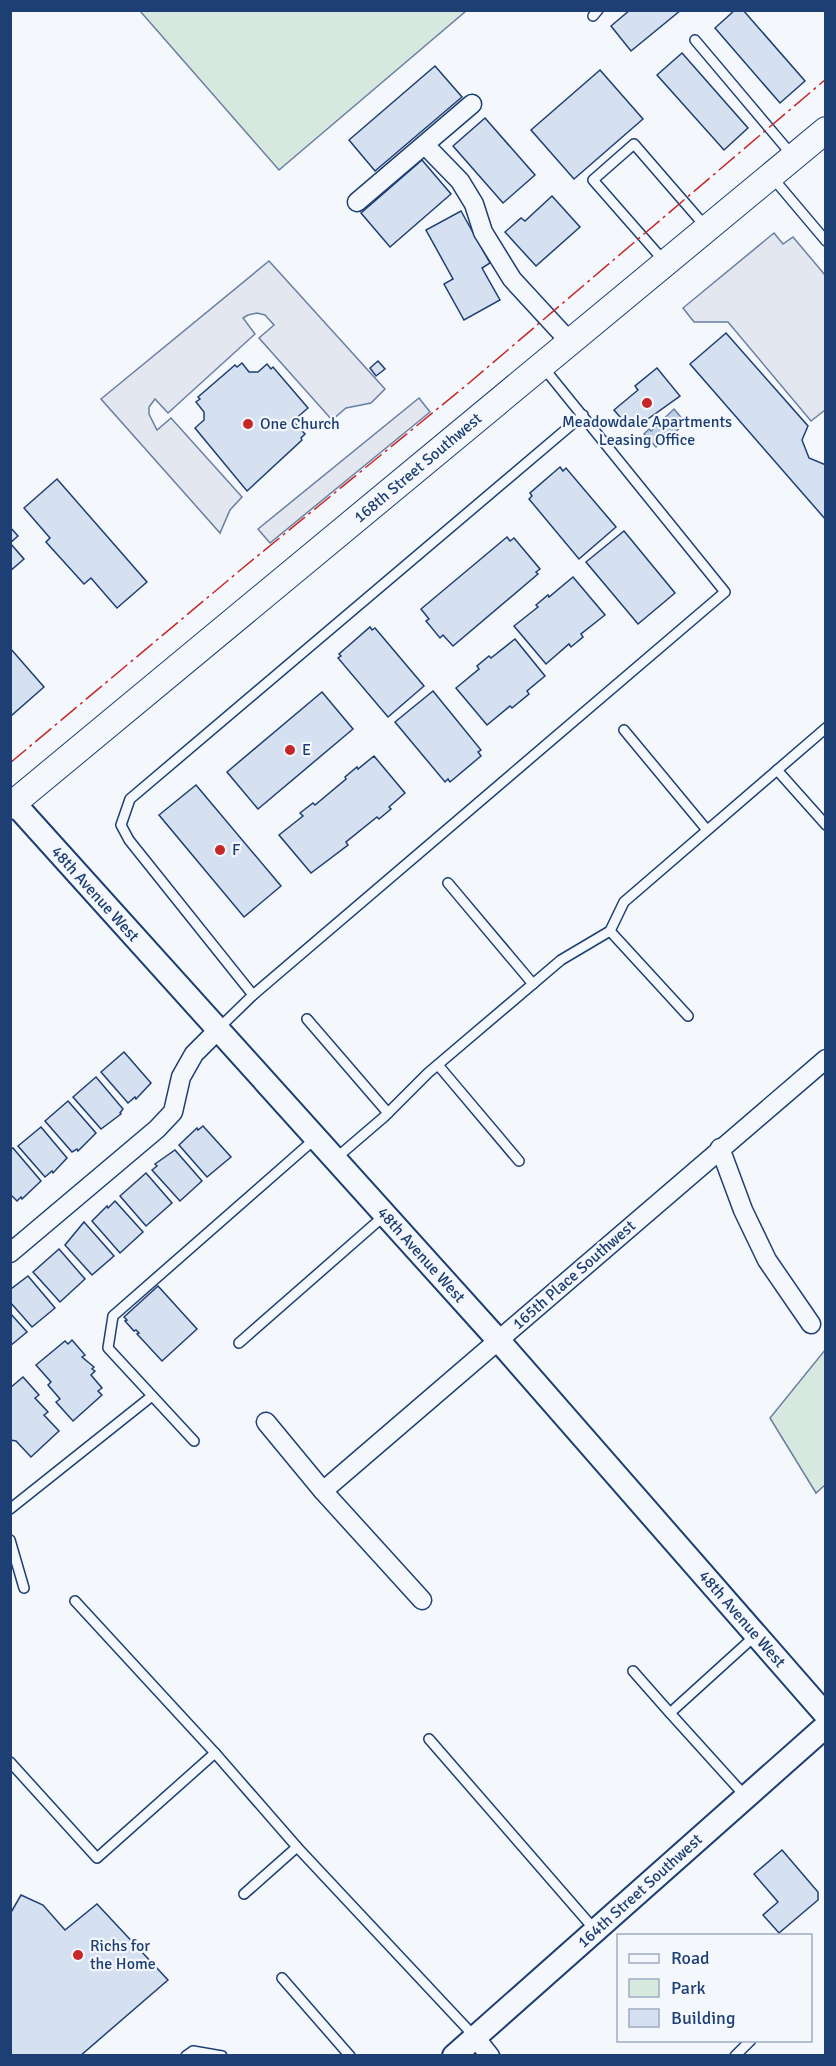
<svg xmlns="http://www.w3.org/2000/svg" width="836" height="2066" font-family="Signika,sans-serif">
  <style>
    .green { fill: #d7e8df; stroke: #687fa3; stroke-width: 1.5 }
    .parking { fill: #e3e8f0; stroke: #687fa3; stroke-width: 1.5 }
    .water { fill: #bed0e5; stroke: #687fa3; stroke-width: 1.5 }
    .building { fill: #d5e0f0; stroke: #1d3f73; stroke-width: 1.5 }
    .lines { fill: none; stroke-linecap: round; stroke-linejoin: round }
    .service-casing { stroke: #1d3f73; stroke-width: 12 }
    .minor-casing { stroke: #1d3f73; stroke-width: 21 }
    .tertiary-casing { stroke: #1d3f73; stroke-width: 26 }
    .secondary-casing { stroke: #1d3f73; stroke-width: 28 }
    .service { stroke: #f4f7fb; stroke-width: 9 }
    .minor { stroke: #f4f7fb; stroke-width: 18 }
    .tertiary { stroke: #f4f7fb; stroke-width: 22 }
    .secondary { stroke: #f4f7fb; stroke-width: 26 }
    .power { stroke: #c62828; stroke-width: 1.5; stroke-dasharray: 21 4.5 3 4.5; stroke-linecap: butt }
    .poi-dot { fill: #c62828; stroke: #f4f7fb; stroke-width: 2 }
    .labels { text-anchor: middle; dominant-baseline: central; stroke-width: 4.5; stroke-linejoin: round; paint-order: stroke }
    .poi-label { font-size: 16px; fill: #1d3f73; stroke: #f4f7fb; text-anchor: start }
    .street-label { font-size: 16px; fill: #1d3f73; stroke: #f4f7fb }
  </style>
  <rect width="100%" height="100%" fill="#f4f7fb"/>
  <!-- green -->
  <g class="green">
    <path d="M140 11H466L279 170Z"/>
    <path d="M825 1350V1485L816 1493 770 1418Z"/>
  </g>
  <!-- parking -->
  <g class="parking">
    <path d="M774 233 783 244 793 237 825 275V410L811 421 728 322H694L683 308Z"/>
    <path d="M269 261 385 389 371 403 346 408 332 420 259 338 274 325 265 315 257 313 248 315 243 318 255 334 168 413 155 399 149 407V414L157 430 171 418 242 497 230 510 220 533 101 399Z"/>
    <path d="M419 398 430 412 270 543 258 529Z"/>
  </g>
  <!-- water -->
  <path class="water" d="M674 409 685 422 672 436 656 447 644 434 649 429 651 431Z"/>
  <!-- building -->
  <g class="building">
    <path d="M630 10H681L631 51 611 26Z"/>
    <path d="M735 10H743L805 81 780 103 715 28Z"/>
    <path d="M682 53 748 128 724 150 657 75Z"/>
    <path d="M435 66 462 97 375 171 349 140Z"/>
    <path d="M600 70 643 119 574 179 531 130Z"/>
    <path d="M485 118 535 175 503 203 453 146Z"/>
    <path d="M422 160 451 194 390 247 361 213Z"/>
    <path d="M552 196 580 227 536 266 505 232 521 218 525 221Z"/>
    <path d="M461 211 490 263 482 268 500 300 464 320 444 284 453 279 426 230Z"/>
    <path d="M726 333 808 426 802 440 809 458 826 465V520L690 364Z"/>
    <path d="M378 361 385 369 376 376 370 368Z"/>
    <path d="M242 363 249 372H258L267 364 271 369 273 367 308 408 293 421 305 434 301 438 302 440 247 491 195 428 204 420V412L196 402 200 399 198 397 235 365 237 367Z"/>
    <path d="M657 368 680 396 638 426 633 420 627 425 614 410 638 390 635 386Z"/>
    <path d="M560 467 563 471 566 468 616 527 579 559 529 499 532 496 530 493Z"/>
    <path d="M57 479 147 582 117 608 91 578 84 584 46 542 50 538 24 508Z"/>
    <path d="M10 527 18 536 10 543Z"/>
    <path d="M624 531 675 593 638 624 586 562Z"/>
    <path d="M507 537 510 541 514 538 540 569 536 572 538 574 453 646 443 635 440 638 426 621 429 619 421 609Z"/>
    <path d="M10 543 24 559 10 571Z"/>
    <path d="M573 577 605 615 581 634 583 637 571 647 569 644 546 664 514 626 538 607 536 605 548 595 549 597Z"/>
    <path d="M370 627 372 630 375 628 424 686 388 717 338 658 341 656 339 654Z"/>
    <path d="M515 639 545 676 527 691 529 694 512 708 510 706 487 725 456 688 479 669 477 666 489 656 491 658Z"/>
    <path d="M10 648 44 687 12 715 10 714Z"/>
    <path d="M433 691 481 750 478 752 481 756 450 782 448 779 445 782 395 722Z"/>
    <path d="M322 692 353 729 258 809 227 772Z"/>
    <path d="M374 756 405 793 389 807 391 809 379 819 377 817 346 842 348 845 311 873 279 835 303 816 300 813 313 803 315 805 346 779 345 777 357 767 358 769Z"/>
    <path d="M196 785 281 886 244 917 159 815Z"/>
    <path d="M124 1052 151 1083 136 1099 135 1097 128 1103 101 1072Z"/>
    <path d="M96 1077 123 1109 120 1113 121 1114 101 1129 73 1097Z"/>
    <path d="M68 1101 96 1133 78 1151 77 1149 72 1152 45 1121Z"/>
    <path d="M203 1126 231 1157 207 1177 179 1145 197 1128 198 1130Z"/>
    <path d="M41 1127 67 1158 53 1173 52 1171 45 1177 18 1146Z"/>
    <path d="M13 1148 41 1181 22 1199 21 1197 17 1201 10 1194V1150Z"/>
    <path d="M175 1150 202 1181 180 1201 152 1170 157 1166 155 1164Z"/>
    <path d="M146 1173 172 1203 146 1226 120 1196Z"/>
    <path d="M115 1201 143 1232 120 1253 92 1221 107 1206 108 1208Z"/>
    <path d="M84 1222 114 1256 92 1275 65 1245Z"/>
    <path d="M59 1249 85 1279 60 1302 33 1272Z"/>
    <path d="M28 1276 55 1308 32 1327 10 1302 11 1289Z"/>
    <path d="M158 1286 197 1329 162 1361 137 1334 139 1333 136 1330 134 1331 125 1321 127 1320 124 1317Z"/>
    <path d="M10 1313 27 1332 10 1346Z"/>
    <path d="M72 1340 85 1355 82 1357 94 1367 92 1369 95 1371 91 1375 102 1388 98 1391 102 1395 73 1421 56 1402 60 1399 48 1385 51 1382 36 1365 65 1341 68 1344Z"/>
    <path d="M23 1377 39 1395 35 1398 48 1412 44 1415 59 1431 31 1457 16 1441 10 1440V1388Z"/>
    <path d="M782 1850 818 1892V1900L779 1933 763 1915 778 1902 754 1874Z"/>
    <path d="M21 1895 43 1905 65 1930 97 1904 168 1980 80 2056H10V1914Z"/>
  </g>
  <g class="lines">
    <!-- service casing -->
    <g class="service-casing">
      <g id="service">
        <path d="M593 16 598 10"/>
        <path d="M695 40 792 155"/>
        <path d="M772 177 826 241"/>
        <path d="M664 261 593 180 634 144 705 226"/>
        <path d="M543 367 725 592 253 995 129 840 121 825 130 799 583 415"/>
        <path d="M624 730 707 830"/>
        <path d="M777 770 826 825"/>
        <path d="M448 883 533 984"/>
        <path d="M610 931 688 1016"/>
        <path d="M307 1019 388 1113"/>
        <path d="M218 1029 253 995"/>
        <path d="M438 1065 519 1161"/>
        <path d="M335 1159 384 1117 428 1073 561 960 610 931 624 902 826 728"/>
        <path d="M239 1343 385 1215"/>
        <path d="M194 1441 108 1348 113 1316 316 1138"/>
        <path d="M10 1509 152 1396"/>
        <path d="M10 1540 24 1588"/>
        <path d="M75 1601 215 1753 297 1847 475 2037"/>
        <path d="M633 1671 670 1713"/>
        <path d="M429 1739 595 1930"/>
        <path d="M10 1762 97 1858 215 1753"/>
        <path d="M746 1797 670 1713 756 1635"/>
        <path d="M244 1894 297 1847"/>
        <path d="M282 1978 350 2056"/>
        <path d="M186 2056 193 2051 222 2056"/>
        <path d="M735 2056 751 2040"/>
      </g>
    </g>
    <!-- minor casing -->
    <g class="minor-casing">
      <g id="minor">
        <path d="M425 145 460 181 474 204 483 232 512 279 570 342"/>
        <path d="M357 202 472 104"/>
        <path d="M720 1148 743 1210 767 1260 811 1324"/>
        <path d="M10 1253 157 1129 173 1112 181 1077 194 1054 218 1030"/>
        <path d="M266 1422 323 1491 422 1600"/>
        <path d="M323 1491 826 1059"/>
        <path d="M475 2037 490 2056"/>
      </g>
    </g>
    <!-- tertiary casing -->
    <g class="tertiary-casing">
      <g id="tertiary">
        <path d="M14 803 499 1341 826 1715"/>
        <path d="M454 2056 826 1726"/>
      </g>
    </g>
    <!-- secondary casing -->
    <g class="secondary-casing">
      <path id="secondary" d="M10 806 826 130"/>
    </g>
    <!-- service -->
    <use href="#service" class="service"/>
    <!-- minor -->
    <use href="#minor" class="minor"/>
    <!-- tertiary -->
    <use href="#tertiary" class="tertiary"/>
    <!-- secondary -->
    <use href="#secondary" class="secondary"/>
    <!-- power -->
    <path class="power" d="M10 763 244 567 469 383 826 79"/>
  </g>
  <!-- markers -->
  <g class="poi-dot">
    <circle cx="647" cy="403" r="6"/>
    <circle cx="248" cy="424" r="6"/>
    <circle cx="290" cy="750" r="6"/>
    <circle cx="220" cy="850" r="6"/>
    <circle cx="78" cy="1955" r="6"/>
  </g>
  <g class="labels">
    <!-- poi labels -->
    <g class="poi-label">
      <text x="647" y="422" text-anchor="middle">Meadowdale Apartments<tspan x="647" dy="18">Leasing Office</tspan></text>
      <text x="260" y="424">One Church</text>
      <text x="302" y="750">E</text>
      <text x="232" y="850">F</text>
      <text x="90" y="1946">Richs for<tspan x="90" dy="18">the Home</tspan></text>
    </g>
    <!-- street labels -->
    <g class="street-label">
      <text transform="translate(418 468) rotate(-40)">168th Street Southwest</text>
      <text transform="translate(95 894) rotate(48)">48th Avenue West</text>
      <text transform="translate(421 1255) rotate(48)">48th Avenue West</text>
      <text transform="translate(574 1275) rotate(-41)">165th Place Southwest</text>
      <text transform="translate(742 1619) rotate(49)">48th Avenue West</text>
      <text transform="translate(640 1891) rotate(-42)">164th Street Southwest</text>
    </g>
  </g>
  <!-- border -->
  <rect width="836" height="2066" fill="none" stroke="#1d3f73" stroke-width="24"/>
  <!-- legend -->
  <rect x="617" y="1934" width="195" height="108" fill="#f4f7fb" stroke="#9eadc5" stroke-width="1.5"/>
  <rect x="629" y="1954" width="30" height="9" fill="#f4f7fb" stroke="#9eadc5" stroke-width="1.5"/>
  <text x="671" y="1964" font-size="18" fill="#1d3f73">Road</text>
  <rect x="629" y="1979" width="30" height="18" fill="#d7e8df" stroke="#9eadc5" stroke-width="1.5"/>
  <text x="671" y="1994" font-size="18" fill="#1d3f73">Park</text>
  <rect x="629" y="2009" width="30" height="18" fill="#d5e0f0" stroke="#9eadc5" stroke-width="1.5"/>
  <text x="671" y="2024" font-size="18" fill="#1d3f73">Building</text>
</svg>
